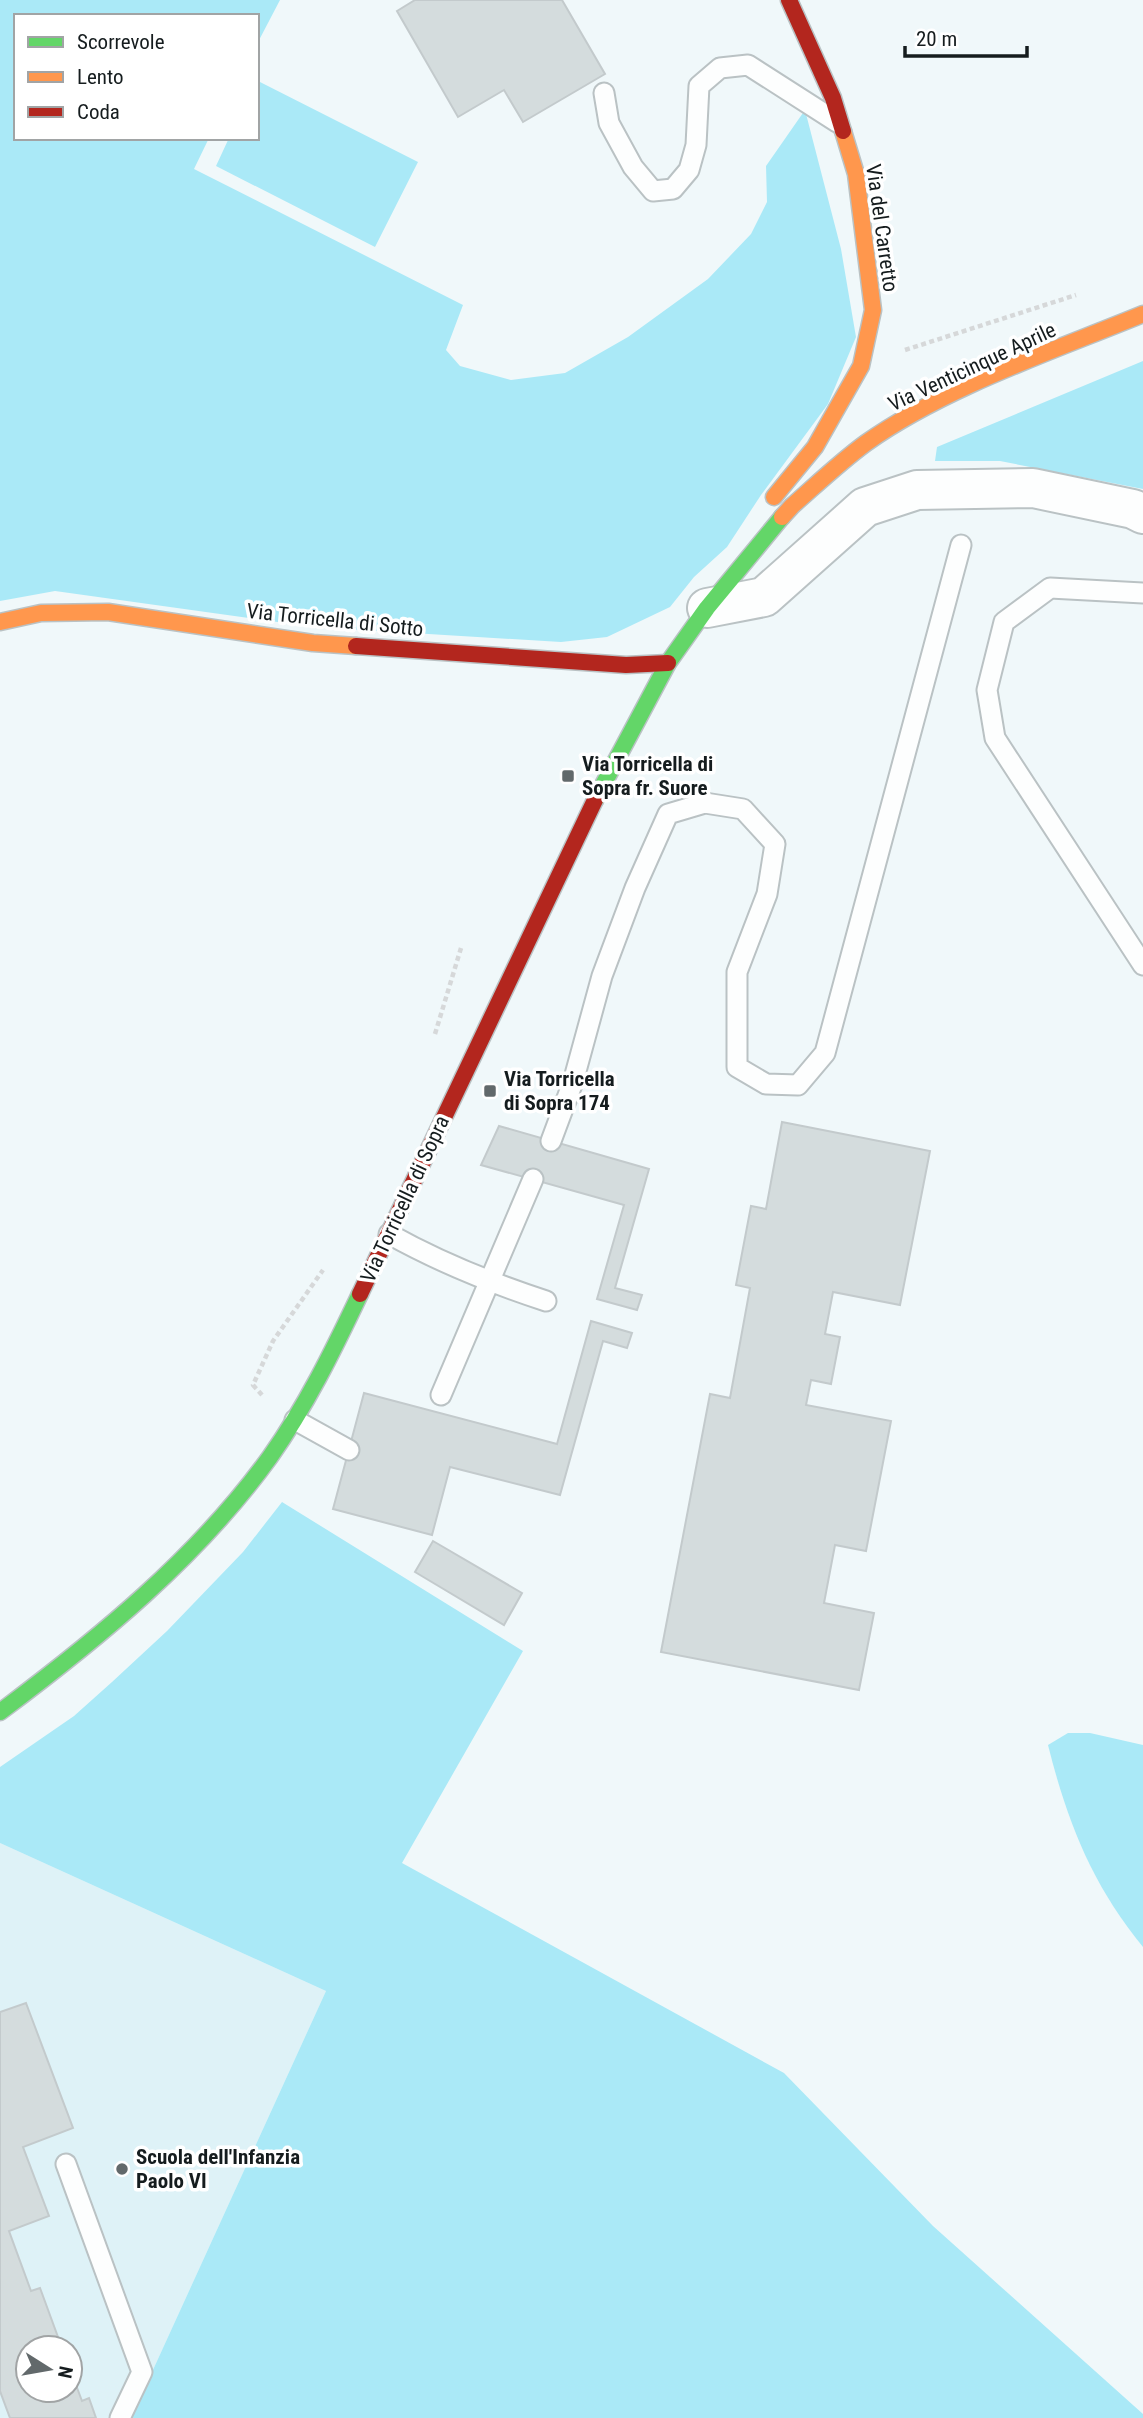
<svg xmlns="http://www.w3.org/2000/svg" width="1143" height="2418" font-family="'Roboto Condensed',sans-serif">
  <style>
    .built { fill: #def2f7; fill-rule: evenodd }
    .green { fill: #aae9f7 }
    .building { fill: #d4dcdd; stroke: #c3cacc; stroke-width: 2 }
    .lines { fill: none; stroke-linecap: round; stroke-linejoin: round }
    .lane-casing { stroke: #bac2c4; stroke-width: 23 }
    .street-casing { stroke: #bac2c4; stroke-width: 42 }
    .fast-casing { stroke: #bac2c4; stroke-width: 19 }
    .slow-casing { stroke: #bac2c4; stroke-width: 19 }
    .jam-casing { stroke: #bac2c4; stroke-width: 19 }
    .path { stroke: #d6d8d9; stroke-width: 4.5; stroke-dasharray: 5 3.5; stroke-linecap: butt }
    .lane { stroke: #fdfefe; stroke-width: 19 }
    .street { stroke: #fdfefe; stroke-width: 38 }
    .fast { stroke: #63d668; stroke-width: 16 }
    .slow { stroke: #ff974d; stroke-width: 16 }
    .jam { stroke: #b3261e; stroke-width: 16 }
    .poi-dot { fill: #62696b; stroke: #fff; stroke-width: 2.5 }
    .labels { text-anchor: middle; dominant-baseline: central; stroke-width: 7; stroke-linejoin: round; paint-order: stroke }
    .street-label { font-size: 21px; fill: #151c1e; stroke: #fff }
    .poi-label { font-size: 21px; font-weight: bold; fill: #151c1e; stroke: #fff; text-anchor: start }
  </style>
  <rect width="100%" height="100%" fill="#f0f8fa"/>
  <!-- built -->
  <path class="built" d="M0 1843 326 1991 131 2418H0ZM28 2348H70V2390H28Z"/>
  <!-- green -->
  <g class="green">
    <path d="M0 0H280L257 44V16H16V138H209L194 169 463 305 446 350 460 366 511 380 565 373 628 337 708 279 751 234 767 202 766 166 805 110 841 249 856 337 828 404 761 495 727 547 694 577 670 607 607 637 561 642 314 627 55 591 0 601Z"/>
    <path d="M258 81 418 162 375 247 216 166 229 138H257Z"/>
    <path d="M1143 361V489L1000 461H935L937 447Z"/>
    <path d="M282 1502 523 1651 402 1863 784 2073 933 2226 1143 2414V2418H131L326 1991 0 1843V1767L74 1716 112 1682 167 1631 243 1552Z"/>
    <path d="M1068 1733H1090L1143 1745V1947C1092 1885 1067 1821 1048 1745Z"/>
  </g>
  <!-- building -->
  <g class="building">
    <path d="M415 0H562L605 74 523 122 504 90 458 117 397 11Z"/>
    <path d="M782 1122 930 1151 900 1305 833 1292 825 1334 840 1337 831 1384 811 1380 806 1405 891 1421 866 1551 835 1545 824 1603 874 1613 859 1690 661 1652 710 1394 730 1398 750 1288 736 1285 751 1206 766 1209Z"/>
    <path d="M499 1126 649 1169 615 1288 642 1295 637 1310 597 1299 624 1205 481 1165Z"/>
    <path d="M591 1321 632 1333 627 1348 603 1341 560 1495 450 1467 432 1535 333 1509 364 1393 557 1444Z"/>
    <path d="M433 1541 522 1593 504 1625 415 1572Z"/>
    <path d="M26 2003 73 2128 23 2147 49 2216 9 2231 31 2291 40 2288 62 2348H28V2390H70V2369L82 2401 89 2398 96 2418H10L0 2391V2012Z"/>
  </g>
  <g class="lines">
    <!-- lane casing -->
    <g class="lane-casing">
      <g id="lane">
        <path d="M604 93 609 123 633 167 653 191 673 189 689 170 696 145 699 86 720 68 748 65 837 122"/>
        <path d="M1143 593 1050 588 1004 622 987 690 995 738 1143 965"/>
        <path d="M551 1141 573 1082 602 976 635 888 668 814 705 803 743 809 775 844 767 894 737 972V1067L766 1084 798 1085 825 1053 961 545"/>
        <path d="M389 1234C439 1262 491 1283 546 1301"/>
        <path d="M441 1395 533 1179"/>
        <path d="M295 1420 349 1450"/>
        <path d="M66 2164 142 2372 120 2418"/>
      </g>
    </g>
    <!-- street casing -->
    <g class="street-casing">
      <path id="street" d="M707 608 764 597 865 507 917 490 1033 488 1133 509 1143 514"/>
    </g>
    <!-- fast casing -->
    <g class="fast-casing">
      <g id="fast">
        <path d="M595 800 668 663 707 608 782 517"/>
        <path d="M0 1712C99 1638 197 1558 270 1457 306 1406 333 1351 360 1294"/>
      </g>
    </g>
    <!-- slow casing -->
    <g class="slow-casing">
      <g id="slow">
        <path d="M774 497 815 447 861 366 873 310 856 174 843 131"/>
        <path d="M782 517 792 506C816 485 840 462 866 443 945 387 1053 351 1143 314"/>
        <path d="M0 622 41 613 108 612 313 643 356 646"/>
      </g>
    </g>
    <!-- jam casing -->
    <g class="jam-casing">
      <g id="jam">
        <path d="M789 0 833 98 843 131"/>
        <path d="M356 646 626 665 668 663"/>
        <path d="M360 1294 595 800"/>
      </g>
    </g>
    <!-- path -->
    <g class="path">
      <path d="M905 350 1076 295"/>
      <path d="M435 1034 461 948"/>
      <path d="M262 1395 253 1385 273 1341 323 1270"/>
    </g>
    <!-- lane -->
    <use href="#lane" class="lane"/>
    <!-- street -->
    <use href="#street" class="street"/>
    <!-- fast -->
    <use href="#fast" class="fast"/>
    <!-- slow -->
    <use href="#slow" class="slow"/>
    <!-- jam -->
    <use href="#jam" class="jam"/>
  </g>
  <!-- markers -->
  <g class="poi-dot">
    <rect x="561" y="769" width="14" height="14" rx="3.5"/>
    <rect x="483" y="1084" width="14" height="14" rx="3.5"/>
    <circle cx="122" cy="2169" r="7"/>
  </g>
  <g class="labels">
    <!-- street labels -->
    <g class="street-label">
      <text transform="translate(882 228) rotate(82)">Via del Carretto</text>
      <text transform="translate(972 367) rotate(-25)">Via Venticinque Aprile</text>
      <text transform="translate(335 620) rotate(6)">Via Torricella di Sotto</text>
      <text transform="translate(405 1199) rotate(-65)">Via Torricella di Sopra</text>
    </g>
    <!-- poi labels -->
    <g class="poi-label">
      <text x="582" y="764">Via Torricella di<tspan x="582" dy="24">Sopra fr. Suore</tspan></text>
      <text x="504" y="1079">Via Torricella<tspan x="504" dy="24">di Sopra 174</tspan></text>
      <text x="136" y="2157">Scuola dell'Infanzia<tspan x="136" dy="24">Paolo VI</tspan></text>
    </g>
  </g>
  <!-- legend -->
  <rect x="14" y="14" width="245" height="126" fill="#ffffff" stroke="#a1a4a5" stroke-width="2"/>
  <rect x="28" y="37" width="35" height="10" fill="#63d668" stroke="#a1a4a5" stroke-width="2"/>
  <text x="77" y="49" font-size="21" fill="#151c1e">Scorrevole</text>
  <rect x="28" y="72" width="35" height="10" fill="#ff974d" stroke="#a1a4a5" stroke-width="2"/>
  <text x="77" y="84" font-size="21" fill="#151c1e">Lento</text>
  <rect x="28" y="107" width="35" height="10" fill="#b3261e" stroke="#a1a4a5" stroke-width="2"/>
  <text x="77" y="119" font-size="21" fill="#151c1e">Coda</text>
  <!-- north arrow -->
  <g transform="translate(49 2369) rotate(101)"><circle r="33" fill="#ffffff" stroke="#a1a4a5" stroke-width="2"/>
  <path d="M0-5L12 26L0 18L-12 26Z" fill="#62696b"/>
  <text y="-10" font-size="19" font-weight="bold" text-anchor="middle" fill="#151c1e">N</text>
  </g>
  <!-- scale -->
  <path d="M905 46v10h122v-10" fill="none" stroke="#151c1e" stroke-width="3.5"/>
  <text x="916" y="46" font-size="21" fill="#151c1e" stroke="#ffffff" stroke-width="5" paint-order="stroke">20 m</text>
</svg>
